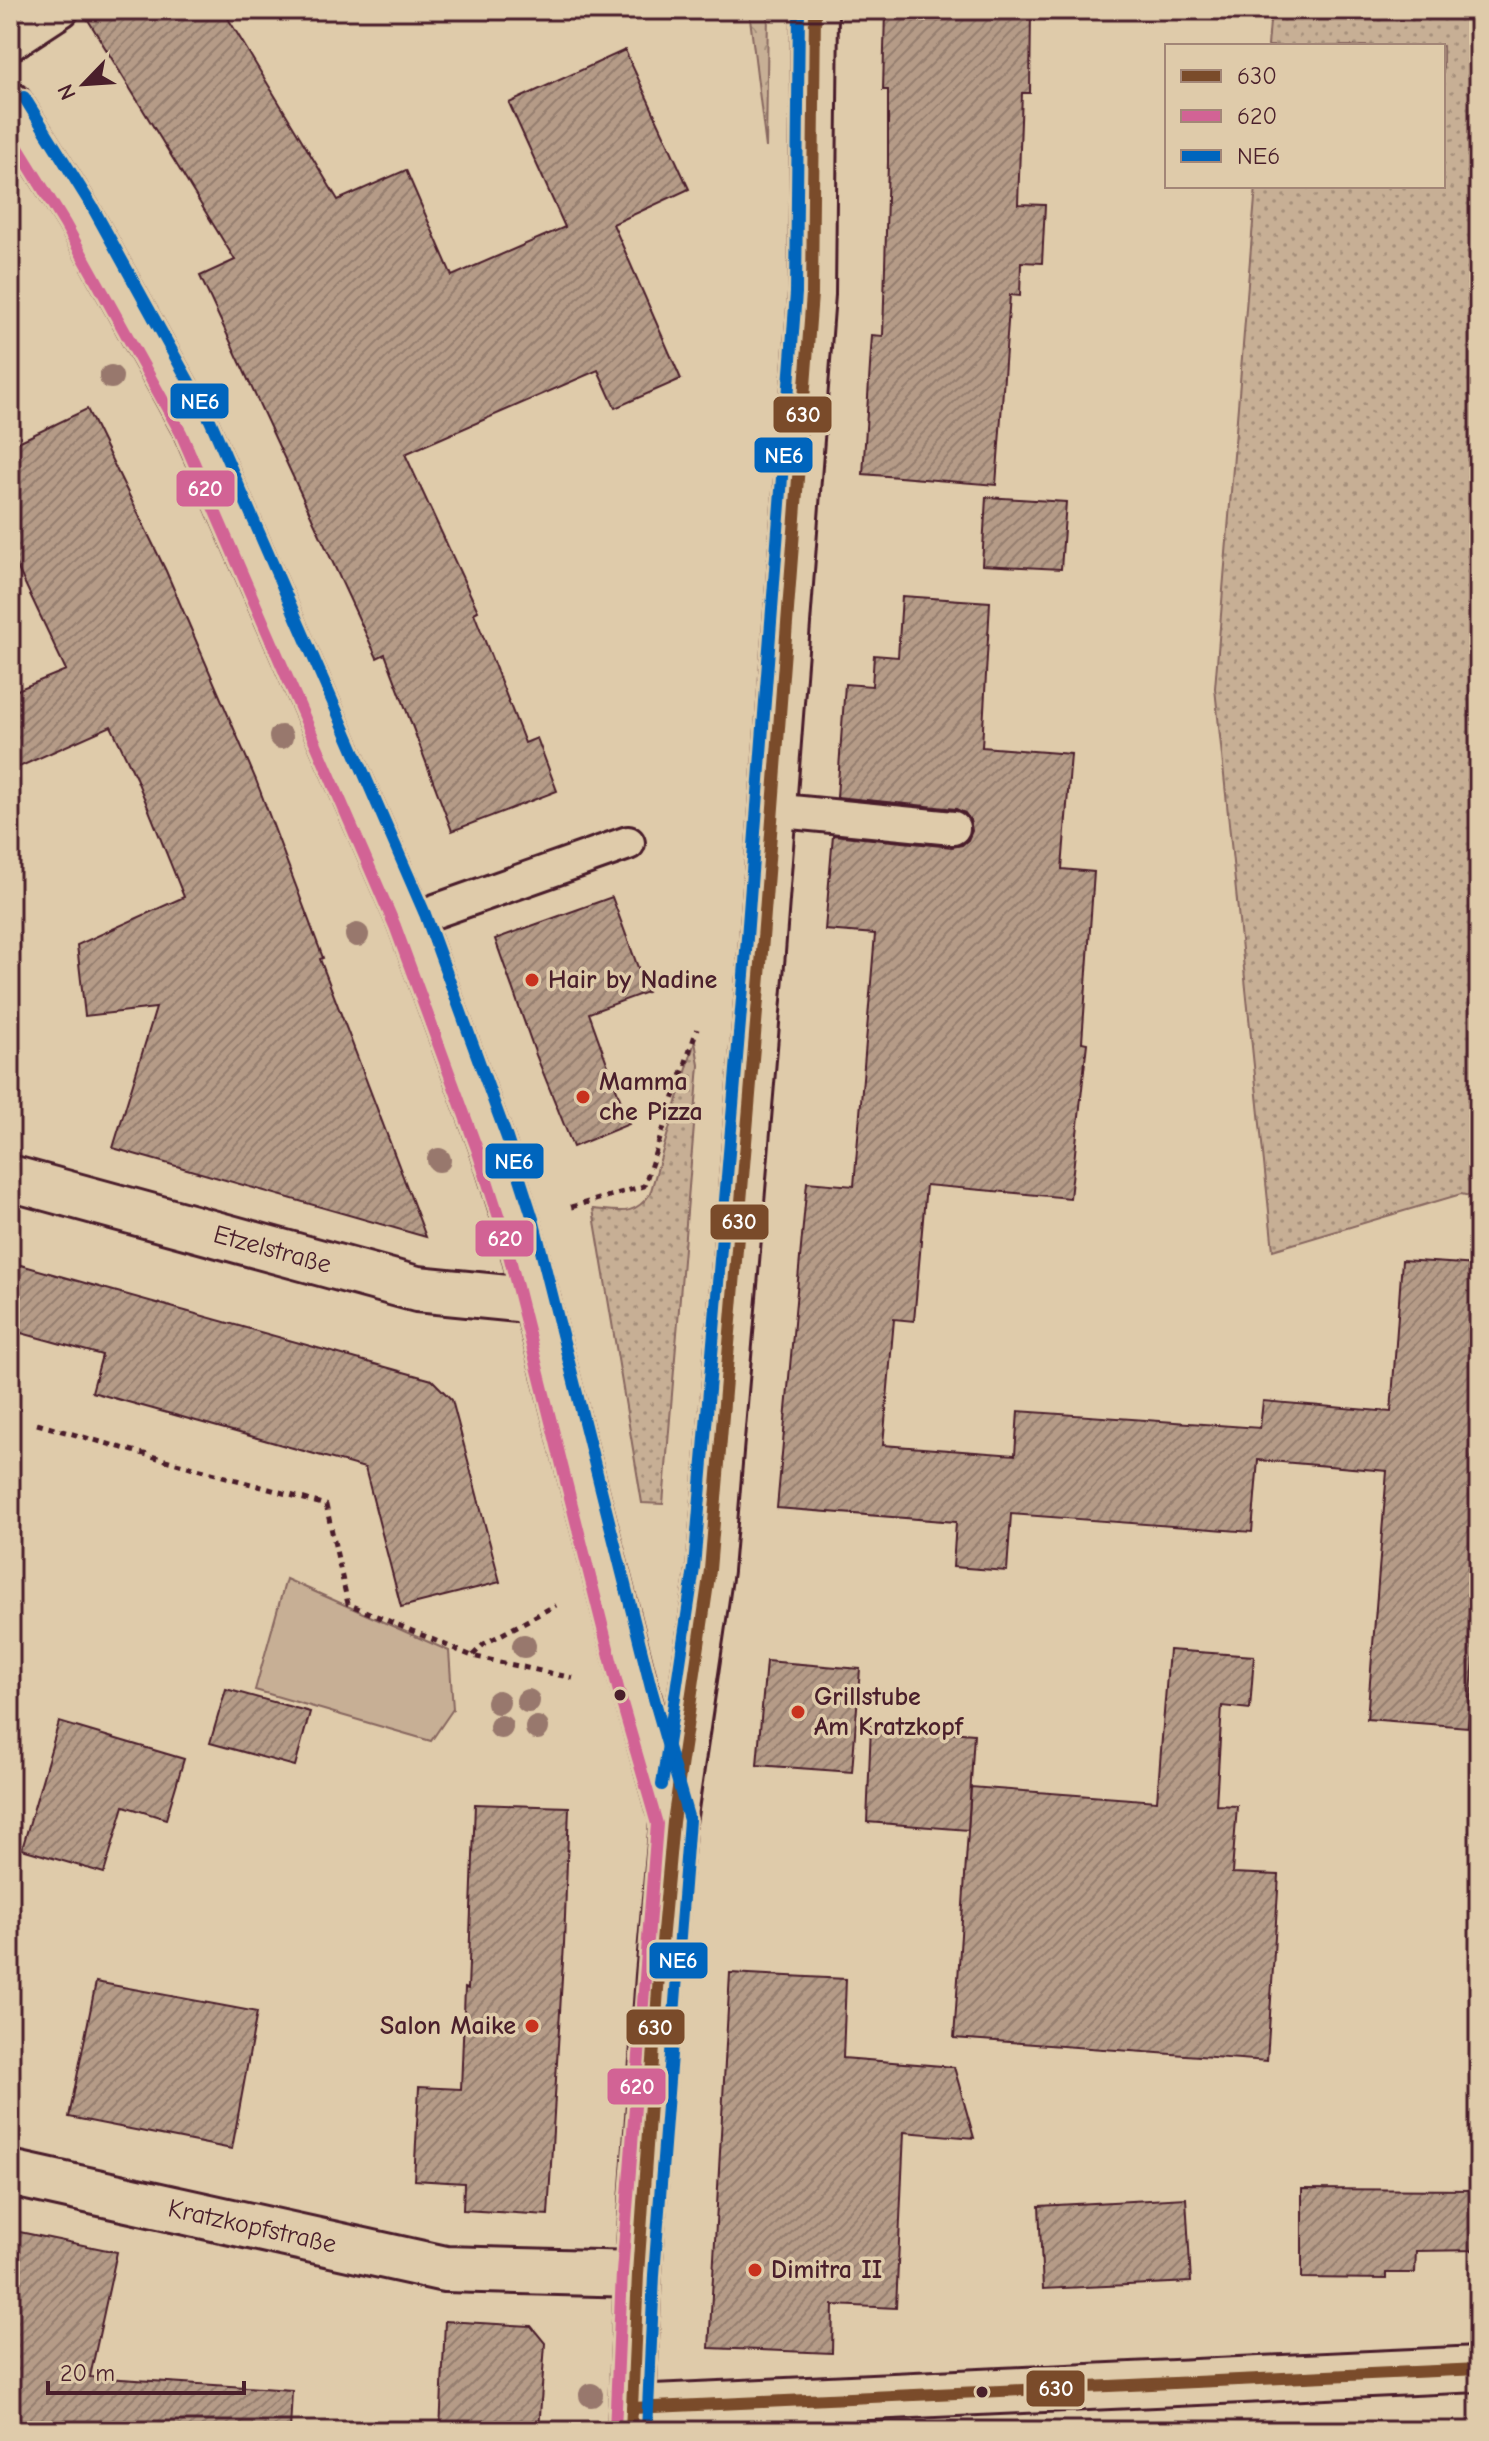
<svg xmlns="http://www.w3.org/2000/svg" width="1489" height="2441" font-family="'Comic Neue',sans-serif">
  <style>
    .grass { fill: url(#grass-dots); stroke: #886760; stroke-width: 2 }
    .forest { fill: url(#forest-crowns); stroke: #886760; stroke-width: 2 }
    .green { fill: #c7af95; stroke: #886760; stroke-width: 2 }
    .building { fill: url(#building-hatch); stroke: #4a1f2b; stroke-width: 2 }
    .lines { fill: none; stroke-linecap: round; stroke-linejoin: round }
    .lane-casing { stroke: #4a1f2b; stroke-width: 38 }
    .street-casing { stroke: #4a1f2b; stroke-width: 50 }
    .secondary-casing { stroke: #4a1f2b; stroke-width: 50 }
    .path { stroke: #4a1f2b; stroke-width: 5; stroke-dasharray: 6 6; stroke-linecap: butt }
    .lane { stroke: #dfcbaa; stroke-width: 32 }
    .street { stroke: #dfcbaa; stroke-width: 44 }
    .secondary { stroke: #dfcbaa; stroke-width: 44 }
    .bus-1-casing { stroke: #dfcbaa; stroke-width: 18 }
    .bus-2-casing { stroke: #dfcbaa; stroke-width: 18 }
    .bus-3-casing { stroke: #dfcbaa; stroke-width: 18 }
    .bus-1 { stroke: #7a4b2a; stroke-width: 12 }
    .bus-2 { stroke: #d26395; stroke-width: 12 }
    .bus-3 { stroke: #0065bd; stroke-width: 12 }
    .tree { fill: #98786d }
    .poi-dot { fill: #c8321e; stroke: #dfcbaa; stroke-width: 3 }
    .bus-dot { fill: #4a1f2b; stroke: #dfcbaa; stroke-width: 3 }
    .labels { text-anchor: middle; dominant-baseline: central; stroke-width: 7; stroke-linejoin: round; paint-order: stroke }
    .poi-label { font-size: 26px; font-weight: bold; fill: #4a1f2b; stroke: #dfcbaa; text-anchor: start }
    .street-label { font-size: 26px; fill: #4a1f2b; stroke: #dfcbaa }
    .line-badge { stroke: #dfcbaa; stroke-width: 3 }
    .badge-label { font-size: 22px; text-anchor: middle; font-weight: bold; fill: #fff }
  </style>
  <defs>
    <pattern id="grass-dots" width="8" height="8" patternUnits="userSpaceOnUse" patternTransform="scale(2)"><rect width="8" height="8" fill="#c7af95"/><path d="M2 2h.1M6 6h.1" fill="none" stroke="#a48e7a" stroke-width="1.8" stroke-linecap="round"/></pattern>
    <pattern id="forest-crowns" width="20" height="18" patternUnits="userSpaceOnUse" patternTransform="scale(2)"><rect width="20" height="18" fill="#c7af95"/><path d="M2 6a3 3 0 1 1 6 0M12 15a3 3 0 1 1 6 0" fill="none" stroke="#a48e7a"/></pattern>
    <pattern id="building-hatch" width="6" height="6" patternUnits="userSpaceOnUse" patternTransform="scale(2)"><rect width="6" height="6" fill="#b59b87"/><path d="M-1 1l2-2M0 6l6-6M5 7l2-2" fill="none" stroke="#957e6f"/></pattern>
  </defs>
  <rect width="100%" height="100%" fill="#dfcbaa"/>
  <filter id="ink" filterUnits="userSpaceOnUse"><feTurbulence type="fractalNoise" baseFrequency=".0125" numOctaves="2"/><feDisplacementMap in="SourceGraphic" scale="16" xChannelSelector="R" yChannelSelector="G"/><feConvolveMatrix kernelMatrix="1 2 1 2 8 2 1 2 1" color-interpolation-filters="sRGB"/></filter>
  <g filter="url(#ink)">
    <!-- grass -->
    <g class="grass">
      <path d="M1271 10H1479V1198L1461 1194 1273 1250 1215 688 1256 186H1443V46H1268Z"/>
      <path d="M695 1041 699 1065 663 1504 642 1503 593 1209C619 1211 634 1217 650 1194Z"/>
    </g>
    <!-- forest -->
    <path class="forest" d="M749 10H768L766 148Z"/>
    <!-- green -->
    <path class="green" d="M286 1579 449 1651 453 1709 431 1741 255 1690Z"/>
    <!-- building -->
    <g class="building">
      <path d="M82 10H223L338 200 406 170 452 276 565 227 509 103 625 50 689 189 613 224 681 379 615 408 598 370 405 454 478 611 474 613 525 743 537 738 557 791 452 831 385 654 377 658 200 276 235 260Z"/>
      <path d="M885 10H1031L1030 93H1022L1018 204 1045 205 1042 263 1021 262 1020 296 1010 295 996 485 863 474 872 335 883 336 888 162V90H883Z"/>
      <path d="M87 409 166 571 256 780 323 958 320 959 426 1237 113 1148 156 1008 85 1016 77 945 184 897 136 778 111 726 10 771V693L66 670 10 552V446Z"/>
      <path d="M986 497 1066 502 1061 569 982 565Z"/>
      <path d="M902 596 990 602 982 747 1071 754 1062 869 1094 872 1082 1042 1087 1043 1070 1198 926 1185 914 1321 894 1319 883 1445 1015 1455 1018 1411 1260 1428 1263 1401 1391 1412 1402 1260 1478 1265 1479 1601 1468 1727 1367 1719 1387 1471 1258 1460 1252 1532 1011 1514 1007 1571 953 1567 956 1522 777 1508 807 1182 854 1186 875 934 825 930 833 835 952 847 962 845 968 840 972 831 970 820 965 813 956 809 837 797 845 684 872 686 874 655 898 657Z"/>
      <path d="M612 897 647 992 589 1013 629 1124 573 1147 536 1055 495 939Z"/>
      <path d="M10 1262 432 1380 452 1400 500 1582 401 1607 365 1468 92 1392 102 1355 10 1330Z"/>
      <path d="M1169 1650 1254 1656 1250 1709 1222 1706 1216 1805 1237 1806 1232 1873 1279 1875 1267 2061 954 2038 971 1787 1157 1801Z"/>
      <path d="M766 1661 860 1669 852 1772 757 1765Z"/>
      <path d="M226 1689 310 1712 295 1766 210 1743Z"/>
      <path d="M59 1722 184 1759 166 1819 124 1806 104 1873 22 1849Z"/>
      <path d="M871 1726 974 1734 968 1830 867 1822Z"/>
      <path d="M475 1804 569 1807 564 1944 548 2215 463 2210 464 2183 414 2180 419 2087 461 2089 465 1988 468 1989Z"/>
      <path d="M730 1973 846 1979 843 2058 954 2067 974 2138 904 2132 896 2308 833 2305 832 2353 709 2348Z"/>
      <path d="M96 1982 257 2012 232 2149 69 2117Z"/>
      <path d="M1302 2189 1479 2190V2250L1416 2251 1415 2273H1386V2279L1302 2278Z"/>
      <path d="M1186 2198 1191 2282 1043 2289 1039 2206Z"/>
      <path d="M10 2230 117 2252 90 2377 292 2390 290 2431H10Z"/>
      <path d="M445 2321 531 2326 545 2343 539 2431H440Z"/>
    </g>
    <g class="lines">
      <!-- lane casing -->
      <g class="lane-casing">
        <g id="lane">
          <path d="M10 44 62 10"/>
          <path d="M771 810 953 828"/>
          <path d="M410 920 628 843"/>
        </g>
      </g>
      <!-- street casing -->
      <g class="street-casing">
        <g id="street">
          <path id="s1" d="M10 1178 417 1289 537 1301"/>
          <path id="s2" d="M10 2173 445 2269 638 2274"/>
          <path d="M632 2408 1479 2369"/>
        </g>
      </g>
      <!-- secondary casing -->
      <g class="secondary-casing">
        <g id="secondary">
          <path d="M10 105 79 216 195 426 410 920 492 1144 517 1223 636 1692 669 1808"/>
          <path d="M631 2431 638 2274 659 1975 673 1822 710 1570 762 952 812 294 815 10"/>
        </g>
      </g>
      <!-- path -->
      <g class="path">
        <path d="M571 1207 644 1186 697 1029"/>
        <path d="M37 1424 326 1505 348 1604 472 1656 573 1678"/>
        <path d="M473 1655 484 1644 556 1605"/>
      </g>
      <!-- lane -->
      <use href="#lane" class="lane"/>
      <!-- street -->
      <use href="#street" class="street"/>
      <!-- secondary -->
      <use href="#secondary" class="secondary"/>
      <!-- bus-1 casing -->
      <g class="bus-1-casing">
        <g id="bus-1">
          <path d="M632 2408 1479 2369"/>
          <path d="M631 2431 638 2274 659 1975 673 1822 710 1570 762 952 812 294 815 10"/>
        </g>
      </g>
      <!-- bus-2 casing -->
      <g class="bus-2-casing">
        <path id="bus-2" d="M10 135 65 224 181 433 395 926 477 1149 502 1227 620 1696 657 1824 622 2273 615 2430"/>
      </g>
      <!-- bus-3 casing -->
      <g class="bus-3-casing">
        <g id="bus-3">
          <path d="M24 97 93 208 210 420 425 914 507 1138 533 1219 651 1688 689 1820 654 2275 647 2431"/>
          <path d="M662 1785 694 1568 746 951 796 293 799 10"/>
        </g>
      </g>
      <!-- bus-1 -->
      <use href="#bus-1" class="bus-1"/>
      <!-- bus-2 -->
      <use href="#bus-2" class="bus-2"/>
      <!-- bus-3 -->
      <use href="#bus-3" class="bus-3"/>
    </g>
    <!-- trees -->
    <g class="tree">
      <circle cx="111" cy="377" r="12"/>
      <circle cx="281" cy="737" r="12"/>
      <circle cx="357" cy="935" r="12"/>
      <circle cx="439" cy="1160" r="12"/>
      <circle cx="524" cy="1646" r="12"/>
      <circle cx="528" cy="1701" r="12"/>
      <circle cx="498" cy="1702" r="12"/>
      <circle cx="501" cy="1727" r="12"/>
      <circle cx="537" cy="1728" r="12"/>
      <circle cx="591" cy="2395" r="12"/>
    </g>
  </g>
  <!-- markers -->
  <g class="poi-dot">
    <circle cx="532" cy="980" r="8"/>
    <circle cx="583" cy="1097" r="8"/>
    <circle cx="798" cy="1712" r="8"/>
    <circle cx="532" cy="2026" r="8"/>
    <circle cx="755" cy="2270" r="8"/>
  </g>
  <g class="bus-dot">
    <circle cx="620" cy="1695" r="7"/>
    <circle cx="982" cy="2392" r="7"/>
  </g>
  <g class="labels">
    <!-- poi labels -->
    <g class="poi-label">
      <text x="548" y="980">Hair by Nadine</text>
      <text x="599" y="1082">Mamma<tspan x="599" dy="30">che Pizza</tspan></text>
      <text x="814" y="1697">Grillstube<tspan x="814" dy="30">Am Kratzkopf</tspan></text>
      <text x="516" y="2026" text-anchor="end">Salon Maike</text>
      <text x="771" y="2270">Dimitra II</text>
    </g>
    <!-- street labels -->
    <g class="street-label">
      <text stroke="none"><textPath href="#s1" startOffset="272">Etzelstraße</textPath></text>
      <text stroke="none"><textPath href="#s2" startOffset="248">Kratzkopfstraße</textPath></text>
    </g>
  </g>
  <g class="line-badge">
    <rect x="169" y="382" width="61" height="38" rx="8" fill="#0065bd"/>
    <rect x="772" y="395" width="61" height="39" rx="8" fill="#7a4b2a"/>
    <rect x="753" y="436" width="61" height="38" rx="8" fill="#0065bd"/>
    <rect x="175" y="469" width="61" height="39" rx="8" fill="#d26395"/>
    <rect x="484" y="1142" width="61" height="38" rx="8" fill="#0065bd"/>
    <rect x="709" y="1203" width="61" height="38" rx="8" fill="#7a4b2a"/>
    <rect x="474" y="1219" width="61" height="39" rx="8" fill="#d26395"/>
    <rect x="648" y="1941" width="61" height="39" rx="8" fill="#0065bd"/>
    <rect x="625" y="2008" width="61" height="38" rx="8" fill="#7a4b2a"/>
    <rect x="606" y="2067" width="61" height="39" rx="8" fill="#d26395"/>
    <rect x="1025" y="2369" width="61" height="39" rx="8" fill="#7a4b2a"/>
  </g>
  <g class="badge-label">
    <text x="200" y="409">NE6</text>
    <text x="803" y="422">630</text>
    <text x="784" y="463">NE6</text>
    <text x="205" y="496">620</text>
    <text x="514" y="1169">NE6</text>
    <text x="739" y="1229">630</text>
    <text x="505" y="1246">620</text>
    <text x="678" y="1968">NE6</text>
    <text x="655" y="2035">630</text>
    <text x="637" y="2094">620</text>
    <text x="1056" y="2396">630</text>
  </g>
  <!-- margin -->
  <rect width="1489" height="2441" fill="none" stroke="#dfcbaa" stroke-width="40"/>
  <rect x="20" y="20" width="1449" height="2401" fill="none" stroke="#4a1f2b" stroke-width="3" filter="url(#ink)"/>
  <!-- legend -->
  <rect x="1165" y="44" width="280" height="144" fill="#dfcbaa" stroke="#a38677" stroke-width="2"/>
  <rect x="1181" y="70" width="40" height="12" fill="#7a4b2a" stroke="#a38677" stroke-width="2"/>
  <text x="1237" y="84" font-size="24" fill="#4a1f2b">630</text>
  <rect x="1181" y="110" width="40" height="12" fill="#d26395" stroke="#a38677" stroke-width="2"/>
  <text x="1237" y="124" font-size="24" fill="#4a1f2b">620</text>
  <rect x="1181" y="150" width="40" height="12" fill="#0065bd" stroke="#a38677" stroke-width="2"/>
  <text x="1237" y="164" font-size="24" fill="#4a1f2b">NE6</text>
  <!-- north arrow -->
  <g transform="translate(84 84) rotate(245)" stroke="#dfcbaa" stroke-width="6" paint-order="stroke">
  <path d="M0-6L14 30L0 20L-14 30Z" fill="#4a1f2b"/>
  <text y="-12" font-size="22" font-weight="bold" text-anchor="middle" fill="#4a1f2b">N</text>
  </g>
  <!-- scale -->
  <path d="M48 2381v12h196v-12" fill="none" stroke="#4a1f2b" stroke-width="4"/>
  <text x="60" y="2381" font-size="24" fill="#4a1f2b" stroke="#dfcbaa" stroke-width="6" paint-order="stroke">20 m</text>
</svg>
